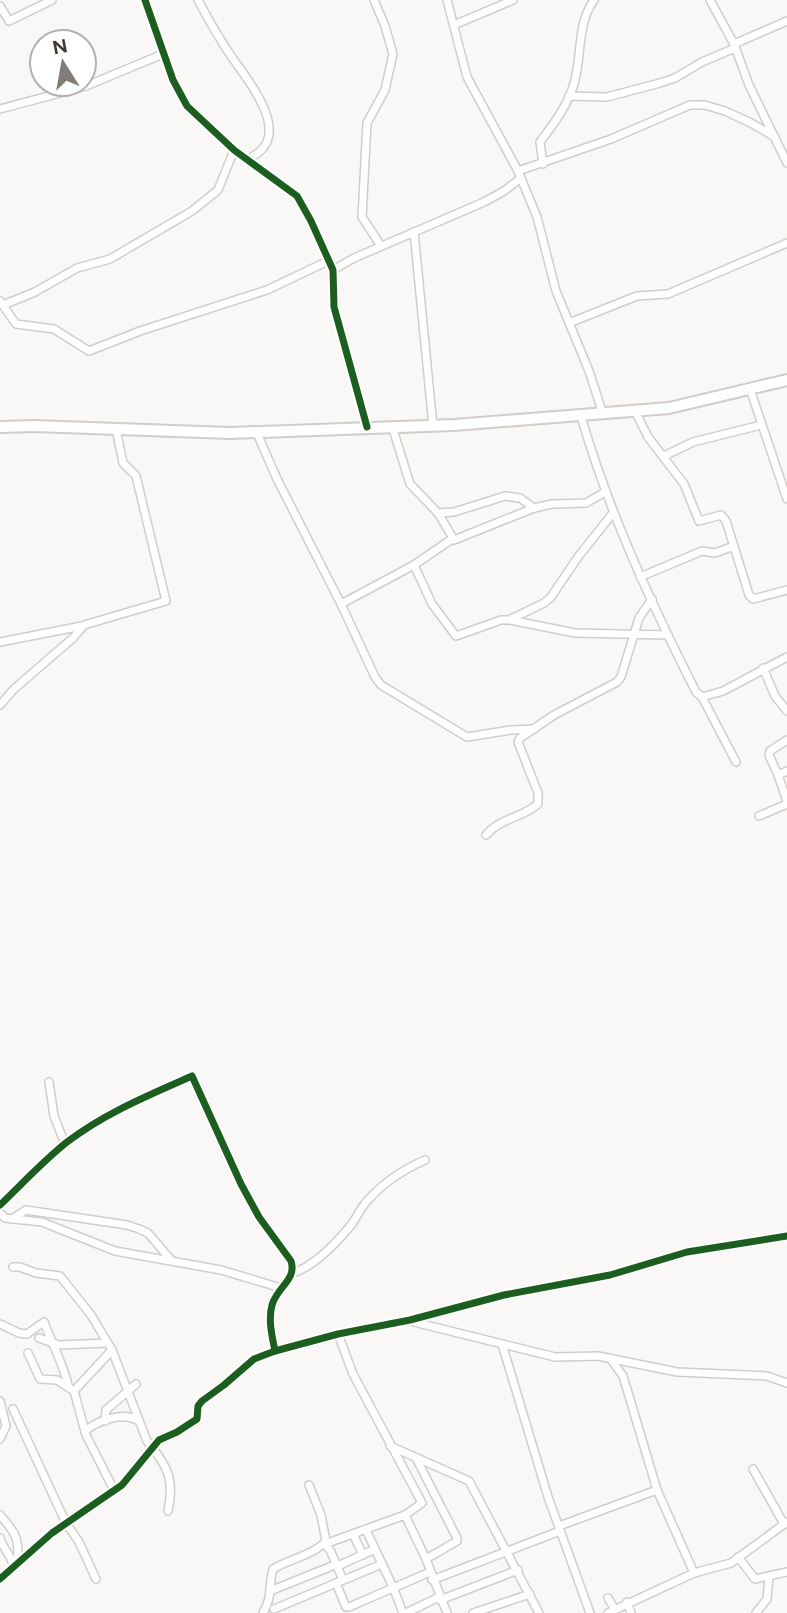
<svg xmlns="http://www.w3.org/2000/svg" width="787" height="1613" font-family="Figtree,sans-serif">
  <style>
    .lines { fill: none; stroke-linecap: round; stroke-linejoin: round }
    .minor-casing { stroke: #d1cdc8; stroke-width: 10 }
    .primary-casing { stroke: #d1cdc8; stroke-width: 14 }
    .minor { stroke: #fefefe; stroke-width: 7 }
    .primary { stroke: #fefefe; stroke-width: 10 }
    .cycleway-casing { stroke: #fff; stroke-width: 11 }
    .cycleway { stroke: #1b5e20; stroke-width: 7 }
  </style>
  <rect width="100%" height="100%" fill="#faf8f6"/>
  <g class="lines">
    <!-- minor casing -->
    <g class="minor-casing">
      <g id="minor">
        <path d="M145 0 173 80 187 106 234 150 297 196 311 221 333 270 334 307 367 427"/>
        <path d="M198 0C208 19 219 38 231 56 245 76 278 116 267 142 263 151 255 155 247 160"/>
        <path d="M374 0 385 26 393 54 385 90 367 123 362 217 381 246"/>
        <path d="M447 0 467 77 518 171 537 217 556 291 589 371 603 414"/>
        <path d="M710 0 734 44 749 85 787 163"/>
        <path d="M0 6 9 21 52 0"/>
        <path d="M454 25 513 0"/>
        <path d="M734 44 787 21"/>
        <path d="M569 96 607 97 660 83 675 78 702 62 735 48"/>
        <path d="M0 109 86 86 163 54"/>
        <path d="M543 164 540 142C555 122 569 104 575 80 582 52 577 24 594 0"/>
        <path d="M518 171 611 139 690 105H705L725 111 751 123 775 137"/>
        <path d="M414 232 433 426"/>
        <path d="M333 270 354 258 484 202 504 191 521 178"/>
        <path d="M0 301 16 324 54 329 89 351 140 331 267 290 328 261"/>
        <path d="M3 305 35 292 77 268 110 259 192 211 218 190 234 150"/>
        <path d="M569 323 637 296 668 294 787 243"/>
        <path d="M750 389 787 499"/>
        <path d="M635 411 648 437 684 484 699 521 721 515 726 521 749 595 753 599 787 590"/>
        <path d="M581 416C609 513 651 603 696 692L702 697 723 691 787 657"/>
        <path d="M392 426 410 484 438 513 454 540 534 508 552 504 586 503 605 492"/>
        <path d="M256 431 277 479 341 604 375 677 381 685 467 737 511 730 534 729"/>
        <path d="M664 456 693 442 761 425"/>
        <path d="M438 513 454 512 505 496 520 498 534 508"/>
        <path d="M414 565 432 604 456 636 501 620H510L575 633 668 635"/>
        <path d="M640 577 702 551 715 553 734 546"/>
        <path d="M341 604 414 565 452 539"/>
        <path d="M511 619 544 603 551 597 578 557 613 513"/>
        <path d="M0 642 82 626"/>
        <path d="M763 668 775 696 787 711"/>
        <path d="M702 697 736 762"/>
        <path d="M0 705 14 689 73 638 84 625 166 601 136 476 123 463 116 429"/>
        <path d="M787 740 770 751 769 755 778 775 787 771"/>
        <path d="M778 775 787 801"/>
        <path d="M759 816 787 804"/>
        <path d="M486 835C500 818 522 818 538 804V793L518 742 520 738 554 715 617 682 621 677 639 618 652 599"/>
        <path d="M49 1082 54 1116 65 1144"/>
        <path d="M0 1205C22 1184 43 1161 67 1142 105 1113 149 1095 192 1076L241 1184 259 1217 291 1261C297 1280 277 1287 272 1305 268 1320 272 1336 275 1351"/>
        <path d="M0 1213 5 1218 42 1222 115 1251 221 1270 281 1288"/>
        <path d="M12 1219 26 1210 127 1225 139 1229 148 1233 171 1260"/>
        <path d="M13 1267H20L36 1273 60 1276 91 1315 112 1350 147 1441C167 1465 175 1479 168 1511"/>
        <path d="M293 1273C315 1266 338 1241 352 1224 357 1216 361 1208 367 1201 384 1182 402 1170 425 1160"/>
        <path d="M410 1321 555 1357 598 1356 677 1372 767 1376 787 1383"/>
        <path d="M0 1324 19 1333 27 1334 44 1322C52 1344 63 1363 68 1385"/>
        <path d="M338 1334 353 1374 422 1503 405 1515"/>
        <path d="M39 1338 59 1345 107 1343"/>
        <path d="M502 1344 548 1497 590 1613"/>
        <path d="M28 1353 40 1379 57 1380 74 1391 86 1435 114 1490"/>
        <path d="M610 1358 623 1376 657 1490 694 1573"/>
        <path d="M74 1391 112 1350"/>
        <path d="M0 1401 6 1426 0 1439"/>
        <path d="M13 1409 66 1523 79 1542 96 1579"/>
        <path d="M105 1421 106 1410 136 1384"/>
        <path d="M85 1431C99 1420 123 1411 139 1421"/>
        <path d="M390 1446 469 1481 539 1613"/>
        <path d="M416 1458 457 1538V1541L426 1559"/>
        <path d="M753 1469 784 1524"/>
        <path d="M0 1515C16 1533 20 1540 17 1564"/>
        <path d="M559 1526 657 1490"/>
        <path d="M366 1530 393 1587 403 1613"/>
        <path d="M353 1534 363 1555"/>
        <path d="M0 1538C3 1549 11 1555 14 1567"/>
        <path d="M738 1557 755 1579 787 1572"/>
        <path d="M338 1566 375 1549"/>
        <path d="M0 1579 52 1533 122 1485 159 1440 177 1432 197 1419 198 1406 202 1401 224 1385 254 1359 275 1351 338 1334 410 1320 504 1295 610 1275 687 1252 787 1236"/>
        <path d="M343 1580 330 1550 325 1544 405 1515 426 1559 447 1613"/>
        <path d="M432 1580 560 1531"/>
        <path d="M336 1583 346 1607H349L430 1572"/>
        <path d="M270 1591 337 1564"/>
        <path d="M608 1598 614 1608"/>
        <path d="M440 1600 518 1570"/>
        <path d="M627 1602 631 1613"/>
        <path d="M274 1609 382 1564"/>
        <path d="M263 1613C273 1596 268 1587 273 1569 289 1559 314 1555 326 1541L321 1515 309 1485"/>
        <path d="M406 1613 439 1597"/>
        <path d="M473 1613 530 1594"/>
        <path d="M608 1613 694 1573 731 1563 787 1522"/>
        <path d="M756 1613 767 1599 769 1576"/>
      </g>
    </g>
    <!-- primary casing -->
    <g class="primary-casing">
      <path id="primary" d="M0 427 35 426 230 433 454 425 669 408 787 380"/>
    </g>
    <!-- minor -->
    <use href="#minor" class="minor"/>
    <!-- primary -->
    <use href="#primary" class="primary"/>
    <!-- cycleway casing -->
    <g class="cycleway-casing">
      <g id="cycleway">
        <path d="M145 0 173 80 187 106 234 150 297 196 311 221 333 270 334 307 367 427"/>
        <path d="M0 1205C22 1184 43 1161 67 1142 105 1113 149 1095 192 1076L241 1184 259 1217 291 1261C297 1280 277 1287 272 1305 268 1320 272 1336 275 1351"/>
        <path d="M0 1579 52 1533 122 1485 159 1440 177 1432 197 1419 198 1406 202 1401 224 1385 254 1359 275 1351 338 1334 410 1320 504 1295 610 1275 687 1252 787 1236"/>
      </g>
    </g>
    <!-- cycleway -->
    <use href="#cycleway" class="cycleway"/>
  </g>
  <!-- north arrow -->
  <g transform="translate(63 63) rotate(349)"><circle r="33" fill="#ffffff" stroke="#b3b0ad" stroke-width="2"/>
  <path d="M0-5L12 26L0 18L-12 26Z" fill="#827c76"/>
  <text y="-10" font-size="19" font-weight="bold" text-anchor="middle" fill="#413a31">N</text>
  </g>
</svg>
